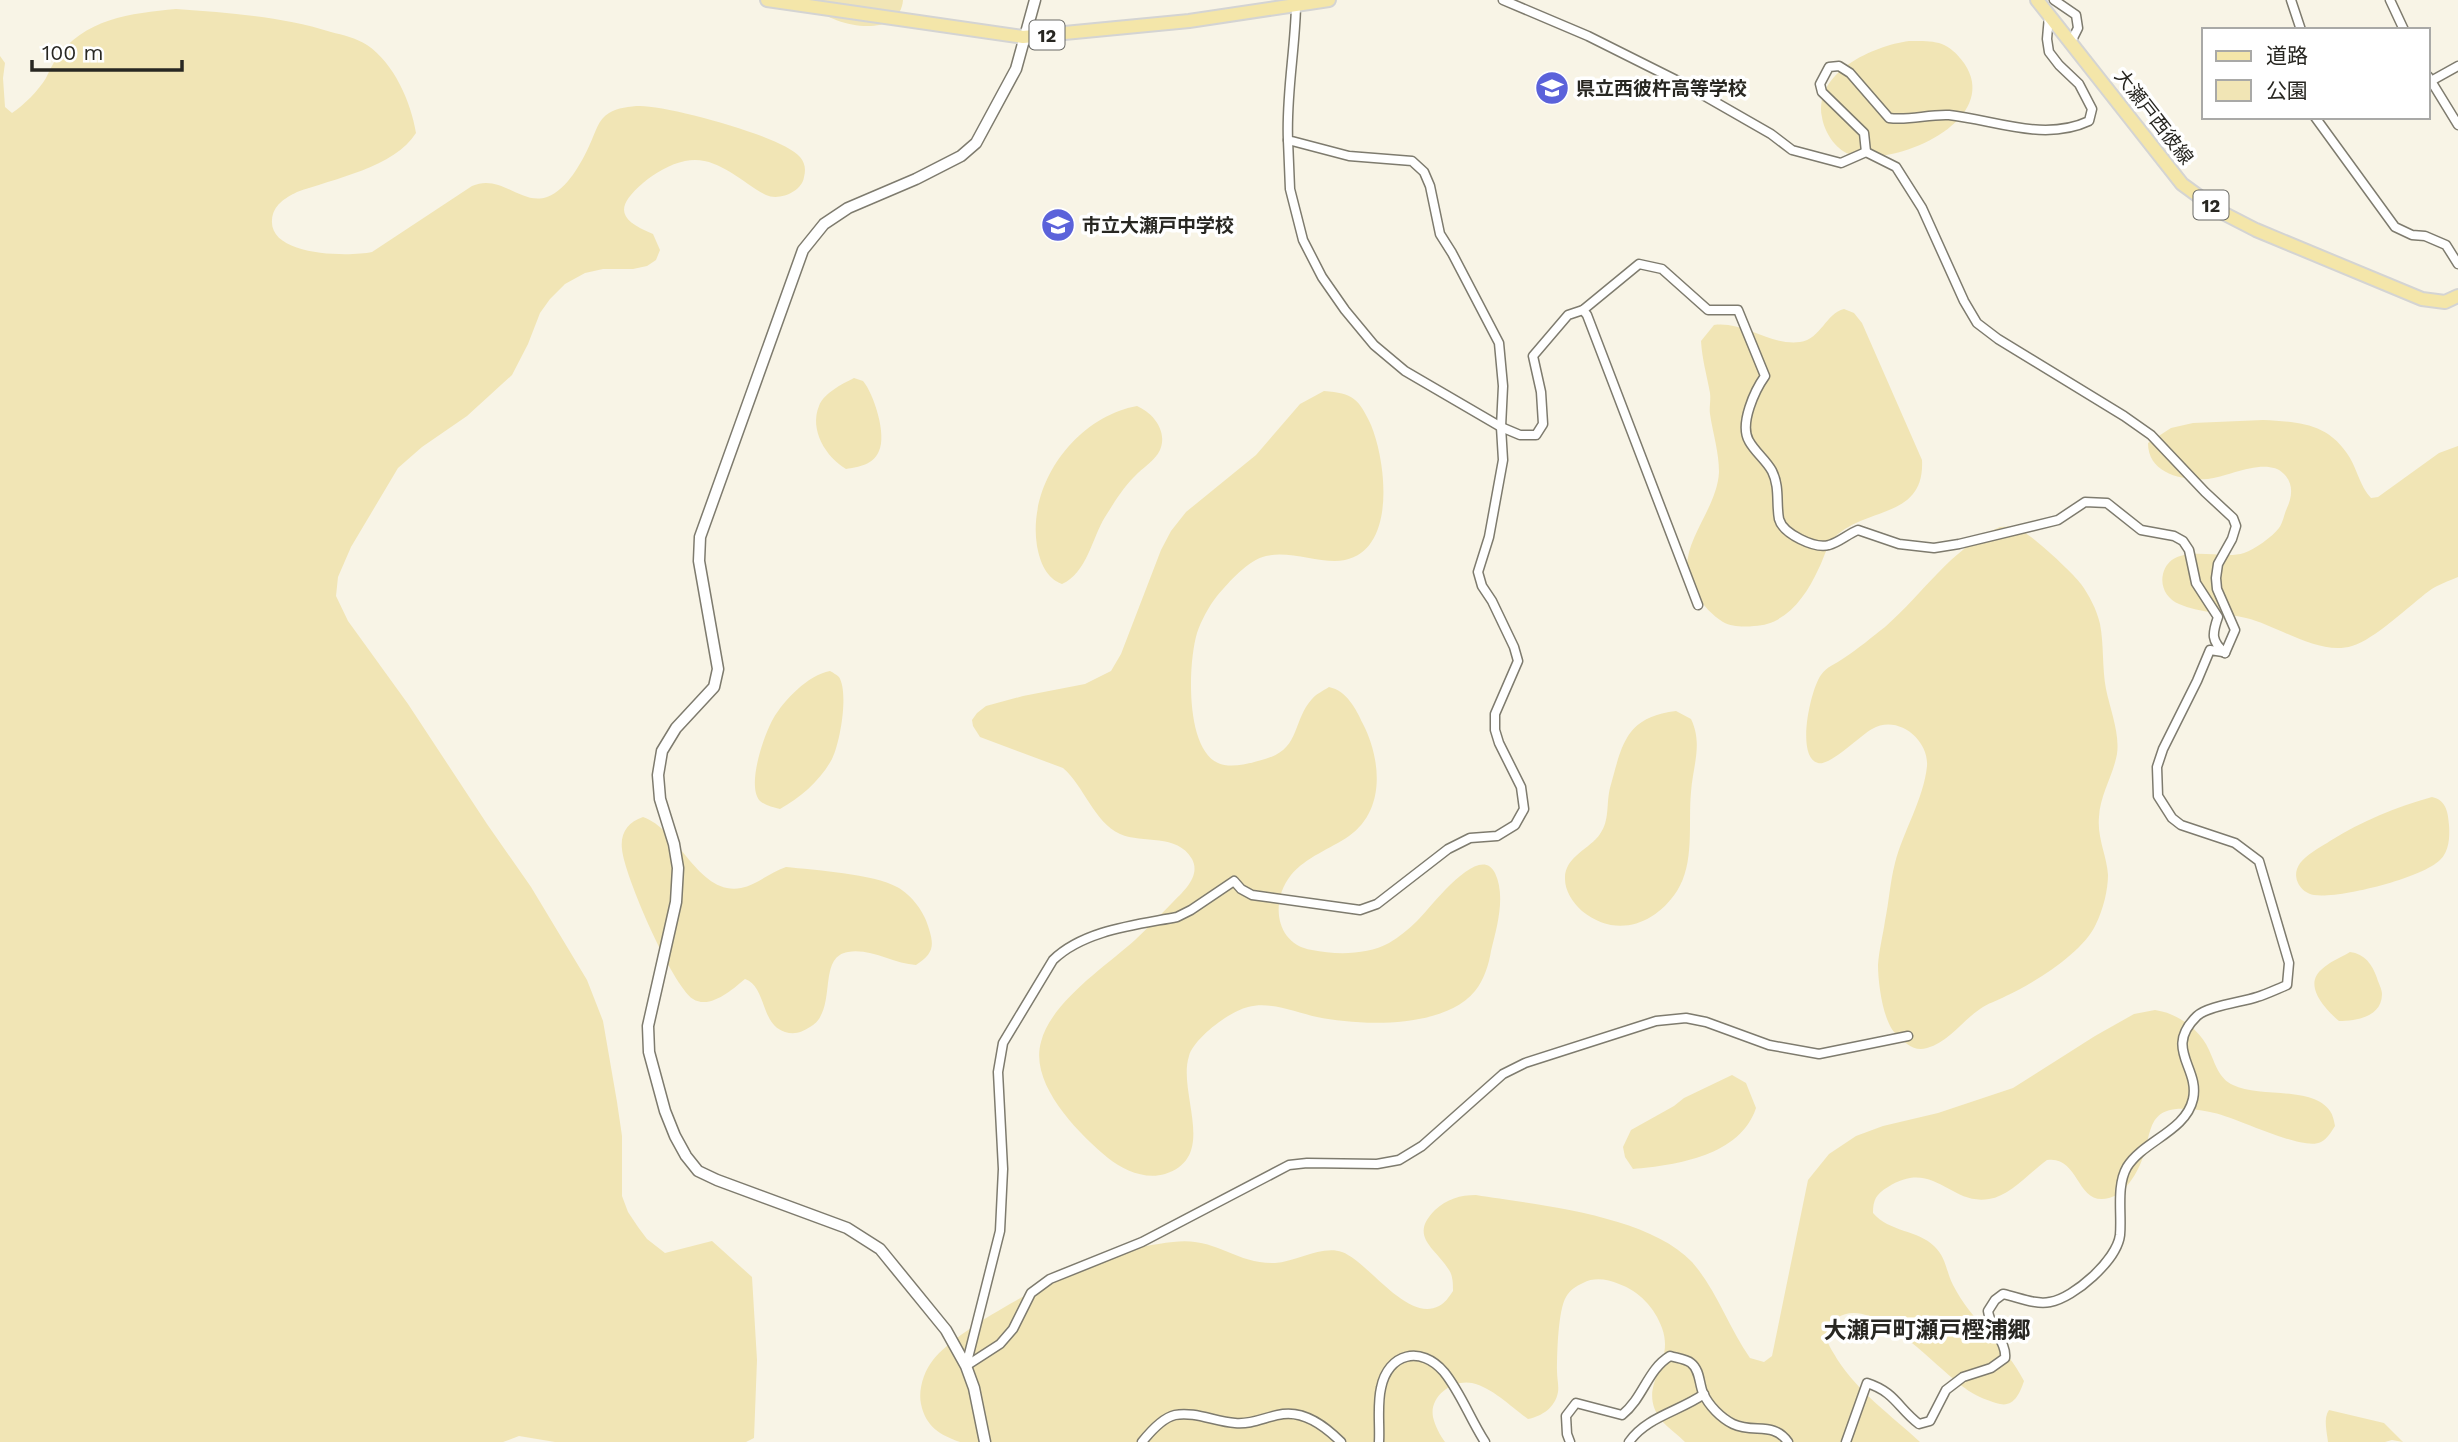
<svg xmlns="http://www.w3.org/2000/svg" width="2458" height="1442" font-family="'Work Sans','Noto Sans JP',sans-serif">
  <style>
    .green { fill: #f1e5b5 }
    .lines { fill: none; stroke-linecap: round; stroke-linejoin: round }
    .minor-casing { stroke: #7e7b6e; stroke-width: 11 }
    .tertiary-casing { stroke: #7e7b6e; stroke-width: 13 }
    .primary-casing { stroke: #d4d4d3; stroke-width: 16 }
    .minor { stroke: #fff; stroke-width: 8 }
    .tertiary { stroke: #fff; stroke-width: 10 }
    .primary { stroke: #f4e6a9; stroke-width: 12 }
    .labels { text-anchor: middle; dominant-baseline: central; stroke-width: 7; stroke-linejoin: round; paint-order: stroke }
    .shield { fill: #fff; stroke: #686864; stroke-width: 2 }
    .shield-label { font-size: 18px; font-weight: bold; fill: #282722 }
    .poi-label { font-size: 19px; font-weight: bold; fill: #282722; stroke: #fff; text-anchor: start }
    .street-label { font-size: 19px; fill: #282722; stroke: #fff }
    .quarter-label { font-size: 23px; font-weight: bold; fill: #282722; stroke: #fff }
  </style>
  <rect width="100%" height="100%" fill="#f8f4e6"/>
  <!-- green -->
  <g class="green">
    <path d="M815 0H903C900 40 833 27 815 7Z"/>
    <path d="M176 9C229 13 281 16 331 32 343 35 356 38 367 45 394 63 411 102 416 133 395 167 333 179 297 192 285 198 273 205 272 220 269 256 348 257 372 252L472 186C501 173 521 206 547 197 567 190 582 162 590 144 595 134 598 119 609 113 617 108 630 106 640 106 669 106 782 136 800 157 805 163 806 169 804 177 802 192 779 201 766 195 741 182 716 154 685 161 670 164 655 173 643 183 614 208 619 220 653 234L660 250 656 260 647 266 633 269H603L585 273 565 284 550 299 540 313 528 344 512 375 467 416 422 447 398 468 351 547 338 577 336 596 348 621 408 704 487 824 531 887 587 980 603 1021 617 1102 622 1136V1196L628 1212 638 1227 647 1239 665 1253 712 1241 752 1277 757 1360 754 1438 746 1442H555L519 1436 503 1442H0V56L5 63 3 78 5 107 12 113C24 105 38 91 46 78 49 72 52 65 56 59 83 19 131 13 176 9Z"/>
    <path d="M1909 41C1935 41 1947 40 1964 63 2004 121 1892 169 1849 154 1835 149 1824 131 1822 117 1814 72 1873 46 1909 41Z"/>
    <path d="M1844 309 1854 313 1862 323 1922 460C1925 519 1867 506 1835 537 1826 546 1824 559 1818 570 1806 596 1786 625 1754 626 1744 627 1732 627 1723 622 1712 615 1704 606 1697 596 1666 553 1717 516 1719 472 1719 452 1713 434 1710 414 1709 407 1711 401 1710 393 1707 376 1702 359 1701 341L1714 325C1744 321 1770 346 1800 342 1821 339 1826 313 1844 309Z"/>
    <path d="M854 378 863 381C874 394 887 435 879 451 873 465 859 467 846 469 826 457 809 430 819 406 824 393 842 384 854 378Z"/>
    <path d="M1324 391C1353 393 1359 399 1371 425 1386 461 1397 549 1345 560 1323 565 1291 550 1266 556 1248 560 1229 582 1217 596 1209 606 1201 621 1197 633 1188 663 1185 748 1218 763 1231 769 1252 763 1265 759 1301 749 1292 721 1312 699 1316 694 1323 691 1329 687 1347 691 1356 709 1363 724 1381 759 1386 810 1349 836 1330 849 1306 857 1291 875 1270 901 1275 944 1312 950 1336 955 1367 955 1389 943 1399 937 1409 929 1417 921 1430 909 1479 841 1495 873 1506 896 1497 927 1491 951 1489 964 1484 980 1475 991 1444 1029 1361 1026 1317 1017 1295 1012 1270 1001 1248 1007 1230 1011 1194 1038 1189 1056 1177 1093 1219 1157 1165 1174 1145 1180 1123 1170 1108 1158 1078 1133 1029 1084 1041 1042 1051 1002 1106 966 1135 940 1148 928 1160 915 1172 903 1184 891 1201 876 1192 859 1177 833 1143 844 1120 834 1094 822 1084 786 1063 768L980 737 973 726 972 720 977 713 986 706 1023 696 1085 684 1111 671 1121 654 1161 550 1171 531 1186 512 1256 455 1300 404Z"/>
    <path d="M1137 406C1153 413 1168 431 1160 450 1155 461 1142 468 1134 477 1122 489 1114 503 1105 517 1092 538 1087 573 1062 584 1046 578 1040 562 1037 546 1027 484 1076 417 1137 406Z"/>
    <path d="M2263 420C2300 422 2329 423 2350 458 2358 472 2360 486 2371 498L2378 497 2439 453 2458 446V577C2449 581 2437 585 2429 591 2410 605 2374 640 2352 646 2319 656 2279 626 2246 618 2225 613 2199 613 2179 604 2167 599 2160 587 2163 574 2172 540 2221 561 2244 553 2255 549 2272 537 2279 528 2283 523 2284 514 2287 508 2292 497 2294 484 2284 474 2267 456 2228 477 2208 479 2183 481 2148 474 2148 443L2171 428 2193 423Z"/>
    <path d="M2000 527C2005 527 2010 526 2015 527 2028 531 2072 572 2081 584 2089 595 2097 610 2100 624 2104 644 2102 668 2106 689 2110 709 2120 733 2117 754 2113 776 2100 795 2099 817 2097 838 2107 856 2108 875 2108 890 2103 910 2096 924 2083 953 2034 983 2006 996 1997 1001 1988 1003 1980 1009 1962 1021 1949 1042 1927 1048 1914 1052 1905 1043 1896 1034 1883 1022 1878 983 1878 965 1879 950 1883 935 1885 921 1889 902 1890 882 1895 863 1903 832 1924 798 1927 766 1929 740 1898 714 1872 729 1861 735 1829 767 1818 763 1795 757 1811 688 1821 675 1827 666 1836 664 1844 658 1858 649 1872 637 1885 627 1925 592 1950 549 2000 527Z"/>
    <path d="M830 671C832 672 837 675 839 677 849 693 840 743 832 759 820 781 801 797 780 809 773 807 766 806 760 801 746 786 764 735 773 719 784 700 808 675 830 671Z"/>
    <path d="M1676 711 1691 719C1703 744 1693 765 1691 792 1688 823 1695 863 1677 891 1654 926 1615 938 1582 911 1573 903 1565 891 1565 879 1564 857 1590 849 1600 834 1610 820 1606 804 1610 788 1622 745 1625 717 1676 711Z"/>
    <path d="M2432 797C2446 800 2448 812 2449 825 2450 837 2449 852 2440 860 2422 878 2339 899 2314 895 2307 894 2301 889 2298 883 2289 862 2315 851 2330 841 2362 821 2396 807 2432 797Z"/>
    <path d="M643 817C679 829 698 896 741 888 757 885 770 872 786 867 814 870 874 874 897 887 912 895 925 913 929 929 935 948 932 954 916 965 894 964 871 948 848 952 816 957 839 1011 810 1027 802 1032 795 1035 785 1032 760 1024 767 987 745 979 733 989 710 1010 693 999 672 985 624 875 622 849 620 833 628 822 643 817Z"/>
    <path d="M2350 952C2365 954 2372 964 2377 978 2378 982 2382 989 2382 994 2382 1017 2356 1021 2339 1021 2326 1010 2303 986 2321 970 2329 962 2340 958 2350 952Z"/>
    <path d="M2155 1010C2177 1013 2200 1029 2209 1050 2215 1063 2219 1079 2233 1085 2259 1098 2313 1086 2330 1111 2333 1115 2334 1121 2335 1126 2331 1132 2328 1138 2321 1142 2302 1152 2235 1116 2210 1112 2130 1096 2162 1141 2130 1182 2125 1189 2117 1196 2109 1198 2076 1207 2080 1155 2047 1160 2030 1172 2010 1196 1989 1199 1950 1206 1934 1158 1888 1187 1876 1194 1873 1200 1873 1213 1889 1232 1918 1230 1934 1246 1946 1257 1946 1271 1953 1285 1971 1321 2006 1345 2024 1381 2020 1393 2014 1407 2000 1404 1992 1402 1981 1398 1974 1394 1941 1376 1876 1292 1837 1318 1829 1323 1825 1330 1827 1340 1829 1347 1834 1353 1837 1359 1859 1393 1891 1415 1920 1442H1685C1677 1434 1668 1428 1661 1420 1635 1385 1676 1366 1662 1328 1655 1308 1639 1291 1619 1284 1607 1279 1594 1277 1583 1283 1576 1286 1570 1290 1566 1297 1558 1310 1557 1354 1557 1371 1557 1378 1559 1386 1558 1392 1555 1408 1542 1416 1528 1419 1511 1407 1493 1388 1472 1383 1453 1379 1429 1396 1433 1417 1435 1426 1440 1435 1445 1442H960C940 1435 926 1427 921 1404 918 1390 924 1371 933 1360 960 1325 1073 1268 1116 1254 1134 1248 1154 1244 1173 1242 1215 1236 1235 1264 1275 1263 1296 1262 1322 1245 1342 1252 1369 1262 1407 1323 1439 1306 1445 1303 1449 1297 1453 1291 1453 1284 1453 1276 1449 1270 1436 1248 1408 1237 1435 1210 1447 1199 1460 1195 1476 1195 1537 1205 1648 1215 1692 1262 1716 1289 1729 1328 1750 1358L1764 1362 1772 1356 1808 1180 1829 1154 1856 1136 1883 1126 1938 1113 2013 1088 2095 1036 2134 1014Z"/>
    <path d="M1732 1075 1746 1083 1756 1108C1740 1156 1677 1165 1633 1169L1625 1157 1623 1147 1631 1130 1674 1106 1684 1098Z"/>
    <path d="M2329 1410 2384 1423 2403 1442 2392 1440 2385 1442H2328C2327 1432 2323 1418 2329 1410Z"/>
  </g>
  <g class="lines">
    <!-- minor casing -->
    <g class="minor-casing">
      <g id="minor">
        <path d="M1503 0 1588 36 1682 83 1771 134 1792 150 1841 163 1866 152"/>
        <path d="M2054 0 2076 15 2078 28 2071 42"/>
        <path d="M2291 0 2301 30"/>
        <path d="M2390 0 2404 30"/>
        <path d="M2428 76 2458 125"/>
        <path d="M2431 81 2458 66"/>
        <path d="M2315 117 2395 227 2412 235 2425 236 2446 245 2458 264"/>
        <path d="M1288 140 1290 189 1303 240 1322 277 1345 310 1374 345 1405 371 1501 427 1520 435H1536L1543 424 1541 392 1533 356 1568 315 1583 310 1639 264 1662 269 1708 310H1738L1765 376C1755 390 1739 424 1749 441 1755 452 1766 460 1772 471 1780 487 1776 503 1779 519 1783 534 1815 549 1829 545 1838 543 1848 534 1858 530L1899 544 1934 548 1959 544 2058 520 2085 502 2107 503 2141 530 2174 536 2183 541 2189 550 2196 583 2218 617C2212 634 2211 641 2225 653"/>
        <path d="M1866 152 1896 167 1922 208 1964 301 1977 323 1998 339 2124 416 2151 435 2205 492 2233 518 2236 526 2232 539 2218 564 2216 578 2217 589 2235 630 2225 653"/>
        <path d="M1866 152 1864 133 1822 92 1820 84 1829 67 1839 66 1850 73 1889 118C1909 121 1928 114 1949 115 1995 120 2044 142 2089 121L2092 109 2079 84 2059 65 2049 52 2047 39 2049 16"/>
        <path d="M1583 310 1587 315 1698 605"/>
        <path d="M966 1366 1000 1231 1003 1169 998 1072 1003 1043 1053 960C1084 930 1136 925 1177 917L1191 910 1234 881 1241 889 1252 895 1360 910 1377 904 1448 849 1470 838 1497 836 1515 825 1524 809 1521 787 1499 743 1495 730V714L1518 661 1514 647 1492 601 1482 586 1478 572 1489 537 1503 460 1501 427 1503 386 1499 343 1452 253 1440 234 1430 186 1424 172 1412 161 1349 156 1288 140C1286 95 1295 51 1296 6"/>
        <path d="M966 1366 1000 1344 1013 1329 1031 1293 1050 1279 1142 1242 1289 1165 1307 1163 1377 1164 1399 1160 1422 1146 1503 1074 1525 1063 1656 1021 1686 1018 1706 1022 1769 1045 1819 1054 1908 1036"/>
        <path d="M1142 1442C1150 1432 1162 1418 1175 1415 1194 1411 1216 1422 1235 1423 1252 1425 1267 1416 1283 1414 1306 1411 1326 1427 1341 1442"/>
        <path d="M1379 1442C1380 1425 1377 1405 1381 1388 1388 1353 1421 1345 1444 1372 1461 1393 1470 1419 1485 1442"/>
        <path d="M1570 1442 1567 1434 1566 1416 1576 1403 1622 1415C1644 1397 1647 1370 1670 1356 1676 1358 1686 1359 1691 1363 1700 1370 1699 1383 1703 1393 1709 1406 1721 1418 1733 1424 1754 1434 1773 1421 1788 1442"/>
        <path d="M1629 1442C1646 1417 1680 1411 1704 1394"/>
        <path d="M1846 1442 1867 1383C1895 1392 1898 1408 1919 1424L1930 1421 1946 1390 1963 1377 1991 1368 2005 1358C2007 1343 1990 1328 1988 1311L1995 1300 2003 1294C2018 1297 2035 1305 2050 1302 2074 1298 2117 1260 2120 1235 2122 1214 2116 1186 2127 1167 2143 1141 2186 1131 2193 1099 2200 1067 2163 1049 2197 1016 2207 1006 2243 1002 2257 997 2267 994 2277 989 2287 985L2289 963 2259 861 2235 843 2181 825 2172 818 2158 796 2157 767 2163 749 2197 681 2210 650 2223 652"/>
      </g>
    </g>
    <!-- tertiary casing -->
    <g class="tertiary-casing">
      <path id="tertiary" d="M985 1442 974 1388 966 1366 946 1330 880 1249 847 1228 717 1180 698 1171 686 1156 675 1136 665 1111 649 1052 648 1026 676 902 678 868 674 844 660 799 658 775 662 751 676 728 714 687 718 669 699 561 700 537 803 250 824 224 848 208 916 179 961 156 976 143 1016 69 1035 0"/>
    </g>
    <!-- primary casing -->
    <g class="primary-casing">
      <g id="primary">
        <path d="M767 0 1023 37 1189 21 1329 0"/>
        <path d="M2037 0 2182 184 2219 211 2256 230 2422 299 2445 302 2458 296"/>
      </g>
    </g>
    <!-- minor -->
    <use href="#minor" class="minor"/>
    <!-- tertiary -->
    <use href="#tertiary" class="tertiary"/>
    <!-- primary -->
    <use href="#primary" class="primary"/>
  </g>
  <!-- icons -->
  <defs>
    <g id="school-disc" transform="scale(1.75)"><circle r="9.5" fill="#5b62da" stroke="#fff"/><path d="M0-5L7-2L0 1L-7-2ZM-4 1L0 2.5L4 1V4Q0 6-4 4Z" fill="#fff"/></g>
  </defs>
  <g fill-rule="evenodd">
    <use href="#school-disc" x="1552" y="88"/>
    <use href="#school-disc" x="1058" y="225"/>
  </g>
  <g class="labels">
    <!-- shield labels -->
    <g class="shield">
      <rect x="1029.5" y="20.5" width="35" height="29" rx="5"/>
      <rect x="2193.5" y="190.5" width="35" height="29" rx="5"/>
    </g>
    <g class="shield-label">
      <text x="1047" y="35">12</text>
      <text x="2211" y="205">12</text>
    </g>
    <!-- poi labels -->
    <g class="poi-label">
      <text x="1576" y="88">県立西彼杵高等学校</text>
      <text x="1082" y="225">市立大瀬戸中学校</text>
    </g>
    <!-- street labels -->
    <g class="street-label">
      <text transform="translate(2154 117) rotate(52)">大瀬戸西彼線</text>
    </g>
    <!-- quarter labels -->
    <g class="quarter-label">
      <text x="1927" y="1330">大瀬戸町瀬戸樫浦郷</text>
    </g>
  </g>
  <!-- legend -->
  <rect x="2202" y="28" width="228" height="91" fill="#ffffff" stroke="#a9a9a7" stroke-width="2"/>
  <rect x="2216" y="51" width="35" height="10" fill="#f4e6a9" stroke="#a9a9a7" stroke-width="2"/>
  <text x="2266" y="63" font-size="21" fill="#282722">道路</text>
  <rect x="2216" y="80" width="35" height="21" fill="#f1e5b5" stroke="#a9a9a7" stroke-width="2"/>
  <text x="2266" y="98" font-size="21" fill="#282722">公園</text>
  <!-- scale -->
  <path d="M32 60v10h150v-10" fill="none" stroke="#282722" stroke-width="3.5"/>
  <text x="42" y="60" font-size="21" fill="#282722" stroke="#ffffff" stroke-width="5" paint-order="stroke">100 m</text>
</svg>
